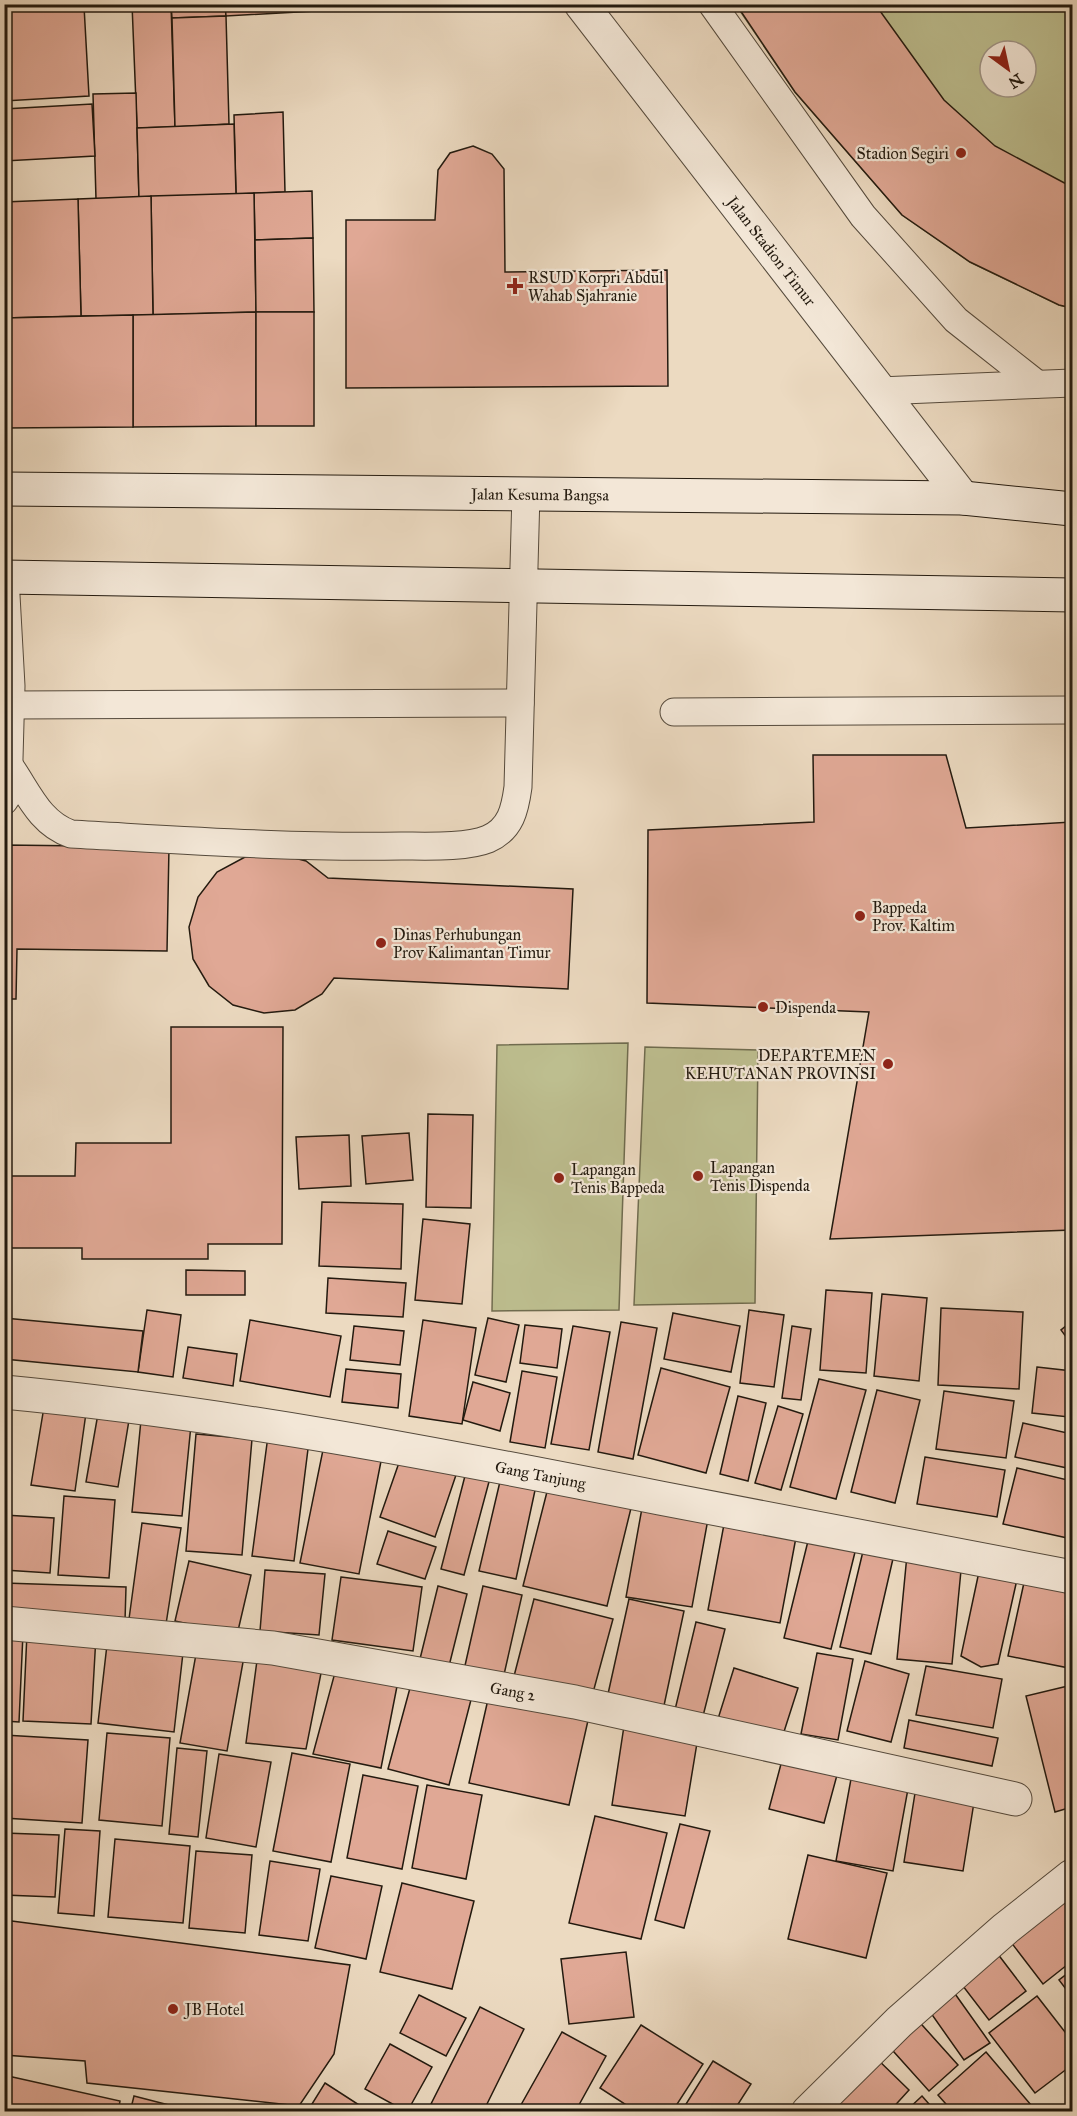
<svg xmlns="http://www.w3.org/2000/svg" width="1077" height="2116" font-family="'IM FELL Great Primer',serif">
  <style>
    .green { fill: #bdbe8f; stroke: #706c4f; stroke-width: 1.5; fill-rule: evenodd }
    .building { fill: #e0a895; stroke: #231a0f; stroke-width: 1.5 }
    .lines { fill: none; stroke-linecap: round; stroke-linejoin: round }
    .lane-casing { stroke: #554a3c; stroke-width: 29 }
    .street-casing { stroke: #554a3c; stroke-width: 35 }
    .secondary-casing { stroke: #231a0f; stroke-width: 35 }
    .lane { stroke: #f3e7d7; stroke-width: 27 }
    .street { stroke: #f3e7d7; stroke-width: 33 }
    .secondary { stroke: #f3e7d7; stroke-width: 33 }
    .poi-dot { fill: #8f2418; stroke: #f3e7d7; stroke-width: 2 }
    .labels { text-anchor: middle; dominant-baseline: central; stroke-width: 4.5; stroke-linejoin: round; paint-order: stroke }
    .poi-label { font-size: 16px; fill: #231a0f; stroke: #f3e7d7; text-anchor: start }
    .street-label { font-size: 16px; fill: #231a0f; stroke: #f3e7d7 }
  </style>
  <rect width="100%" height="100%" fill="#ecdac1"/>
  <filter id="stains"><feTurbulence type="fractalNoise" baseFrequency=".00333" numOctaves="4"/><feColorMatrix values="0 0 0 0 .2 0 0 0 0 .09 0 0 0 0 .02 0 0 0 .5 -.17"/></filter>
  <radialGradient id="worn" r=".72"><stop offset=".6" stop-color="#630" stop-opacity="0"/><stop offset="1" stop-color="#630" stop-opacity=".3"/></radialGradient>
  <!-- green -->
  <g class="green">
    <path d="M736 5H1072V308L1059 305 970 262 902 215 795 92ZM990 51H1026V87H990Z"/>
    <path d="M628 1043 619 1310 492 1311 497 1045Z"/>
    <path d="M645 1047 758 1050 755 1303 634 1305Z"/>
  </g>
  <!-- building -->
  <g class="building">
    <path d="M4 4H31L32 7 4 8Z"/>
    <path d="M37 4H94L37 7Z"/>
    <path d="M132 4H171L175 127 137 128Z"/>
    <path d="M171 4H225L226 16 172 18Z"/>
    <path d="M225 4H315V11L226 16Z"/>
    <path d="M315 4H413V6L315 11Z"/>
    <path d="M736 4H875L944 100 995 146 1072 187V308L1059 305 970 262 902 215 795 92Z"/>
    <path d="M84 6 89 96 4 101V11Z"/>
    <path d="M226 16 229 124 175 127 172 18Z"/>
    <path d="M136 93 139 198 96 199 93 94Z"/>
    <path d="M92 104 95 156 4 161V109Z"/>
    <path d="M283 112 285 192 236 194 234 115Z"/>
    <path d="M234 124 236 194 139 198 137 128Z"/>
    <path d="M473 146 492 154 504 169 505 272 667 270 668 386 346 388V220H435L438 170 450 153Z"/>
    <path d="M312 191 313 238 255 240 254 193Z"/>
    <path d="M254 193 256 312 153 315 151 196Z"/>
    <path d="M151 196 153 315 81 316 78 199Z"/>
    <path d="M78 199 81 316 4 318V202Z"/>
    <path d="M313 238 314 312H256L255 240Z"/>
    <path d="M256 312V426L133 427V315Z"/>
    <rect x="256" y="312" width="58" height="114"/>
    <path d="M133 315V427L4 428V318Z"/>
    <path d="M813 755H946L966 828 1072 822V1230L830 1239 869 1012 647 1003 648 830 814 822Z"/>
    <path d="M4 845 169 847 167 951 17 949 16 999H4Z"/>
    <path d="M275 853 306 861 328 878 573 889 568 989 334 978 322 994 295 1010 264 1013 233 1005 209 986 193 959 189 927 198 897 217 872 245 857Z"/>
    <path d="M171 1027H283L282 1244H208V1259H82V1248H4V1176H75L76 1143H171Z"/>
    <path d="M428 1114 473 1115 471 1208 426 1207Z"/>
    <path d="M409 1133 413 1180 366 1184 362 1136Z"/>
    <path d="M349 1135 351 1186 299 1189 296 1137Z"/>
    <path d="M322 1202 403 1204 401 1269 319 1266Z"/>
    <path d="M423 1219 470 1224 462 1304 415 1300Z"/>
    <path d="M186 1270 245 1271V1295H186Z"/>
    <path d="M328 1278 406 1283 403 1317 326 1313Z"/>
    <path d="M826 1290 872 1293 866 1373 820 1370Z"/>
    <path d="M882 1294 927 1298 919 1381 874 1376Z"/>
    <path d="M941 1308 1023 1312 1019 1389 938 1385Z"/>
    <path d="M147 1310 181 1315 173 1377 138 1372Z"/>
    <path d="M749 1310 784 1315 774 1387 740 1383Z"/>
    <path d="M673 1313 740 1326 731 1372 664 1359Z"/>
    <path d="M4 1318 143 1331 138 1372 4 1359Z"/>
    <path d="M488 1318 519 1325 506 1382 475 1375Z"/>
    <path d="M250 1320 341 1336 330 1397 240 1381Z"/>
    <path d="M423 1320 476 1328 462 1424 409 1416Z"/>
    <path d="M1072 1321V1345L1061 1330Z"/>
    <path d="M621 1322 657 1328 633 1459 598 1452Z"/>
    <path d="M525 1325 562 1329 557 1368 520 1363Z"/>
    <path d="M354 1326 404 1331 400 1365 350 1360Z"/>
    <path d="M573 1326 610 1332 589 1450 551 1444Z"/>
    <path d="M792 1326 811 1329 801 1400 782 1398Z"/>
    <path d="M188 1347 237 1354 233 1386 183 1378Z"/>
    <path d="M1037 1367 1072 1371 1069 1417 1032 1413Z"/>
    <path d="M661 1368 730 1387 706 1473 638 1455Z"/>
    <path d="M346 1369 401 1374 398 1408 342 1402Z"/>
    <path d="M522 1371 557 1377 545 1448 510 1442Z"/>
    <path d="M819 1379 866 1390 836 1499 790 1487Z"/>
    <path d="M473 1382 510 1393 500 1431 463 1420Z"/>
    <path d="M877 1390 920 1400 895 1503 851 1492Z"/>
    <path d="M944 1391 1014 1401 1006 1458 936 1449Z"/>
    <path d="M738 1396 766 1403 748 1481 720 1474Z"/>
    <path d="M45 1401 87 1406 75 1491 31 1485Z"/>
    <path d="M778 1406 803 1414 781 1490 755 1483Z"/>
    <path d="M99 1408 130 1414 118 1487 86 1482Z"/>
    <path d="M141 1420 191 1425 182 1516 132 1512Z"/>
    <path d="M1023 1423 1072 1434V1469L1015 1457Z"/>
    <path d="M196 1434 252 1439 242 1555 186 1551Z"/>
    <path d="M268 1436 309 1441 294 1561 252 1556Z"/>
    <path d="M325 1440 383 1451 359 1574 300 1563Z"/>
    <path d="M401 1457 456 1475 435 1537 380 1517Z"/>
    <path d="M925 1457 1005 1470 997 1517 917 1504Z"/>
    <path d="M1017 1468 1072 1481V1539L1003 1524Z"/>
    <path d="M466 1472 490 1478 464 1575 441 1569Z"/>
    <path d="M502 1473 537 1481 516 1579 479 1571Z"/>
    <path d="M550 1480 633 1500 607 1606 523 1586Z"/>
    <path d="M64 1496 115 1500 109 1578 58 1575Z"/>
    <path d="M642 1508 708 1519 692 1607 626 1597Z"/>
    <path d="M4 1515 54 1518 50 1573 4 1570Z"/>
    <path d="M725 1519 797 1532 780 1623 708 1610Z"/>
    <path d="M142 1523 181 1528 166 1624 129 1619Z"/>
    <path d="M388 1531 436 1547 425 1579 377 1564Z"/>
    <path d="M810 1533 857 1544 831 1649 784 1638Z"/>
    <path d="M865 1543 895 1550 871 1654 840 1647Z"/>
    <path d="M907 1555 962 1560 952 1664 897 1659Z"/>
    <path d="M189 1561 251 1575 237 1635 175 1621Z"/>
    <path d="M980 1567 1018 1575 998 1664 981 1667 961 1656Z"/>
    <path d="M265 1570 325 1574 319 1635 260 1631Z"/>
    <path d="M341 1577 422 1587 413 1651 332 1640Z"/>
    <path d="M1025 1578 1072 1588V1650L1069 1668 1008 1656Z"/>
    <path d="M4 1583 126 1587 125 1621 4 1618Z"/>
    <path d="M438 1586 467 1594 447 1674 418 1667Z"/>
    <path d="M483 1586 522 1595 503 1679 464 1670Z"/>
    <path d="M534 1599 613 1619 591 1700 513 1680Z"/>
    <path d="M629 1599 684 1611 662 1715 606 1703Z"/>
    <path d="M696 1622 725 1629 702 1720 674 1714Z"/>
    <path d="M4 1632 23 1633 19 1722 4 1721Z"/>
    <path d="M27 1633 96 1636 91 1724 23 1721Z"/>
    <path d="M108 1636 184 1644 174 1732 98 1723Z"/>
    <path d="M198 1643 245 1651 227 1751 180 1743Z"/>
    <path d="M258 1653 323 1663 306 1749 246 1743Z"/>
    <path d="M817 1653 853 1659 838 1740 801 1734Z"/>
    <path d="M865 1661 909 1674 891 1742 847 1731Z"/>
    <path d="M337 1665 399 1676 381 1768 313 1754Z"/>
    <path d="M926 1666 1002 1679 993 1728 916 1715Z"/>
    <path d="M734 1668 798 1688 781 1741 717 1722Z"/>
    <path d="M413 1677 473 1692 449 1785 388 1769Z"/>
    <path d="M1072 1685V1807L1055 1812 1026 1696Z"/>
    <path d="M489 1695 589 1716 569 1805 469 1783Z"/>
    <path d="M909 1720 998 1738 992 1766 904 1748Z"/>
    <path d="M624 1726 698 1737 685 1816 612 1805Z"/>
    <path d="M107 1733 170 1738 162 1826 99 1820Z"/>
    <path d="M4 1735 88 1740 82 1823 4 1818Z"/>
    <path d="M177 1748 207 1751 198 1837 169 1834Z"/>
    <path d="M785 1749 840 1764 824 1823 769 1809Z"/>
    <path d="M292 1753 350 1764 331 1862 273 1851Z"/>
    <path d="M219 1754 271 1762 256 1847 206 1838Z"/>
    <path d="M853 1768 910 1778 893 1871 836 1861Z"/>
    <path d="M363 1775 418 1786 402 1869 347 1858Z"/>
    <path d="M427 1785 482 1795 466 1879 412 1868Z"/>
    <path d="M916 1787 975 1796 963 1871 904 1862Z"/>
    <path d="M595 1816 667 1833 641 1939 569 1923Z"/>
    <path d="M680 1824 710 1831 684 1928 655 1920Z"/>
    <path d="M65 1829 100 1831 94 1916 58 1913Z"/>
    <path d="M4 1833 59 1835 55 1897 4 1895Z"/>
    <path d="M115 1839 190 1846 183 1923 108 1917Z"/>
    <path d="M196 1851 252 1855 245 1933 189 1928Z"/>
    <path d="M808 1855 887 1873 866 1958 788 1939Z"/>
    <path d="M270 1861 320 1869 308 1941 259 1935Z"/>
    <path d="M331 1876 382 1886 366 1959 315 1948Z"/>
    <path d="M402 1883 474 1901 452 1989 380 1972Z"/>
    <path d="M1067 1891 1072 1898V1961L1043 1984 1007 1937Z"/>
    <path d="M4 1920 350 1965 334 2054 299 2106 87 2083 85 2061 4 2055Z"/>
    <path d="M994 1949 1026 1991 989 2020 956 1977Z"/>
    <path d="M626 1952 634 2017 569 2024 561 1959Z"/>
    <path d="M1072 1970V1997L1059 1980Z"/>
    <path d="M953 1991 990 2043 964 2060 928 2009Z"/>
    <path d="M419 1995 466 2018 446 2056 400 2033Z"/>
    <path d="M1037 1996 1072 2041V2065L1035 2093 989 2033Z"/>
    <path d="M480 2007 524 2029 483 2112H447L431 2104Z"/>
    <path d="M914 2016 958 2065 929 2091 885 2042Z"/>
    <path d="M641 2025 703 2064 672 2112H637L600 2088Z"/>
    <path d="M562 2032 606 2056 575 2112H517Z"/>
    <path d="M390 2044 432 2067 407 2112 365 2089Z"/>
    <path d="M986 2052 1037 2112H953L938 2095Z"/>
    <path d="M872 2054 909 2090 889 2112H846L830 2097Z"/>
    <path d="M713 2061 751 2084 733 2112H681Z"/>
    <path d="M8 2076 120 2101 118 2112H27L4 2106Z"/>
    <path d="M325 2083 370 2112H307Z"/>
    <path d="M134 2096 196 2112H130Z"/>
    <path d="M922 2096 936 2112H905Z"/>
    <path d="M593 2105 604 2112H589Z"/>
  </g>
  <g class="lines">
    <!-- lane casing -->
    <g class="lane-casing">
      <g id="lane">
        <path d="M712 4 863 216 956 320 1037 384"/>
        <path d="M879 391 1072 383"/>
        <path d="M11 705 520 703"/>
        <path d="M674 712 1072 710"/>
        <path d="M9 765C28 792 39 823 71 834 181 840 291 848 401 846 425 846 466 848 488 839 511 829 515 809 518 787L526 493"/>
        <path d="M4 801 8 795 11 686 5 577"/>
      </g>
    </g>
    <!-- street casing -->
    <g class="street-casing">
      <g id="street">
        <path id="s1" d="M581 4 963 498"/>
        <path id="s2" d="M4 1392C226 1413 443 1455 660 1498 798 1525 935 1551 1072 1577"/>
        <path id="s3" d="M4 1623 273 1648 575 1702 1015 1799"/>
        <path d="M808 2112 899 2022 1005 1929 1072 1876"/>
      </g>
    </g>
    <!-- secondary casing -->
    <g class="secondary-casing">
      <g id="secondary">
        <path id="s4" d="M4 489 963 498 1072 509"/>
        <path d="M4 577 1072 595"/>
      </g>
    </g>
    <!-- lane -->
    <use href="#lane" class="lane"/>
    <!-- street -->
    <use href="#street" class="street"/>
    <!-- secondary -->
    <use href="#secondary" class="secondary"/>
  </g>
  <!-- markers -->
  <g class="poi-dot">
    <circle cx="961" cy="153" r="6"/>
    <path d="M512 277h6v6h6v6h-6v6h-6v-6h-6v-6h6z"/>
    <circle cx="860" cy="916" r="6"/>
    <circle cx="381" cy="943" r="6"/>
    <circle cx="763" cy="1007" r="6"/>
    <circle cx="888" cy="1064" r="6"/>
    <circle cx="698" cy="1176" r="6"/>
    <circle cx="559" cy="1178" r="6"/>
    <circle cx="173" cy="2009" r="6"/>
  </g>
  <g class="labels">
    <!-- poi labels -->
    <g class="poi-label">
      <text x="949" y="153" text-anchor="end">Stadion Segiri</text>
      <text x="528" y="277">RSUD Korpri Abdul<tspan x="528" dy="18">Wahab Sjahranie</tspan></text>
      <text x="872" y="907">Bappeda<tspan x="872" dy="18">Prov. Kaltim</tspan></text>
      <text x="393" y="934">Dinas Perhubungan<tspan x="393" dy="18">Prov Kalimantan Timur</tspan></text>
      <text x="775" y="1007">Dispenda</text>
      <text x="876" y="1055" text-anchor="end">DEPARTEMEN<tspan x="876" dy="18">KEHUTANAN PROVINSI</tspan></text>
      <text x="710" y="1167">Lapangan<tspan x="710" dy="18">Tenis Dispenda</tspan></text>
      <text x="571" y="1169">Lapangan<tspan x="571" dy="18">Tenis Bappeda</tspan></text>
      <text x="185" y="2009">JB Hotel</text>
    </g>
    <!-- street labels -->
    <g class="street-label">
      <text stroke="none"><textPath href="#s1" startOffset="312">Jalan Stadion Timur</textPath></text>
      <text stroke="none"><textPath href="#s4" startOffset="536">Jalan Kesuma Bangsa</textPath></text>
      <text stroke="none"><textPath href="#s2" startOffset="543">Gang Tanjung</textPath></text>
      <text stroke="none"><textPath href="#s3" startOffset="514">Gang 2</textPath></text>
    </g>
  </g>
  <!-- margin -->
  <rect width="1077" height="2116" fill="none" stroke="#ecdac1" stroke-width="24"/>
  <rect x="6" y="6" width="1065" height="2104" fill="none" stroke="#231a0f" stroke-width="3"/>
  <rect x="12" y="12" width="1053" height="2092" fill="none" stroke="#231a0f" stroke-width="1.5"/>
  <!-- north arrow -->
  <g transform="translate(1008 69) rotate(147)"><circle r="28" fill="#f3e7d7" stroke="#a09587" stroke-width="1.5"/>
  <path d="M0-4.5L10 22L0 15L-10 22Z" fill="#8f2418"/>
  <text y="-9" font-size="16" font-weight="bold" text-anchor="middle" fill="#231a0f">N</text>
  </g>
  <rect width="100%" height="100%" filter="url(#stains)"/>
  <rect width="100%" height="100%" fill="url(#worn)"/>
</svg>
